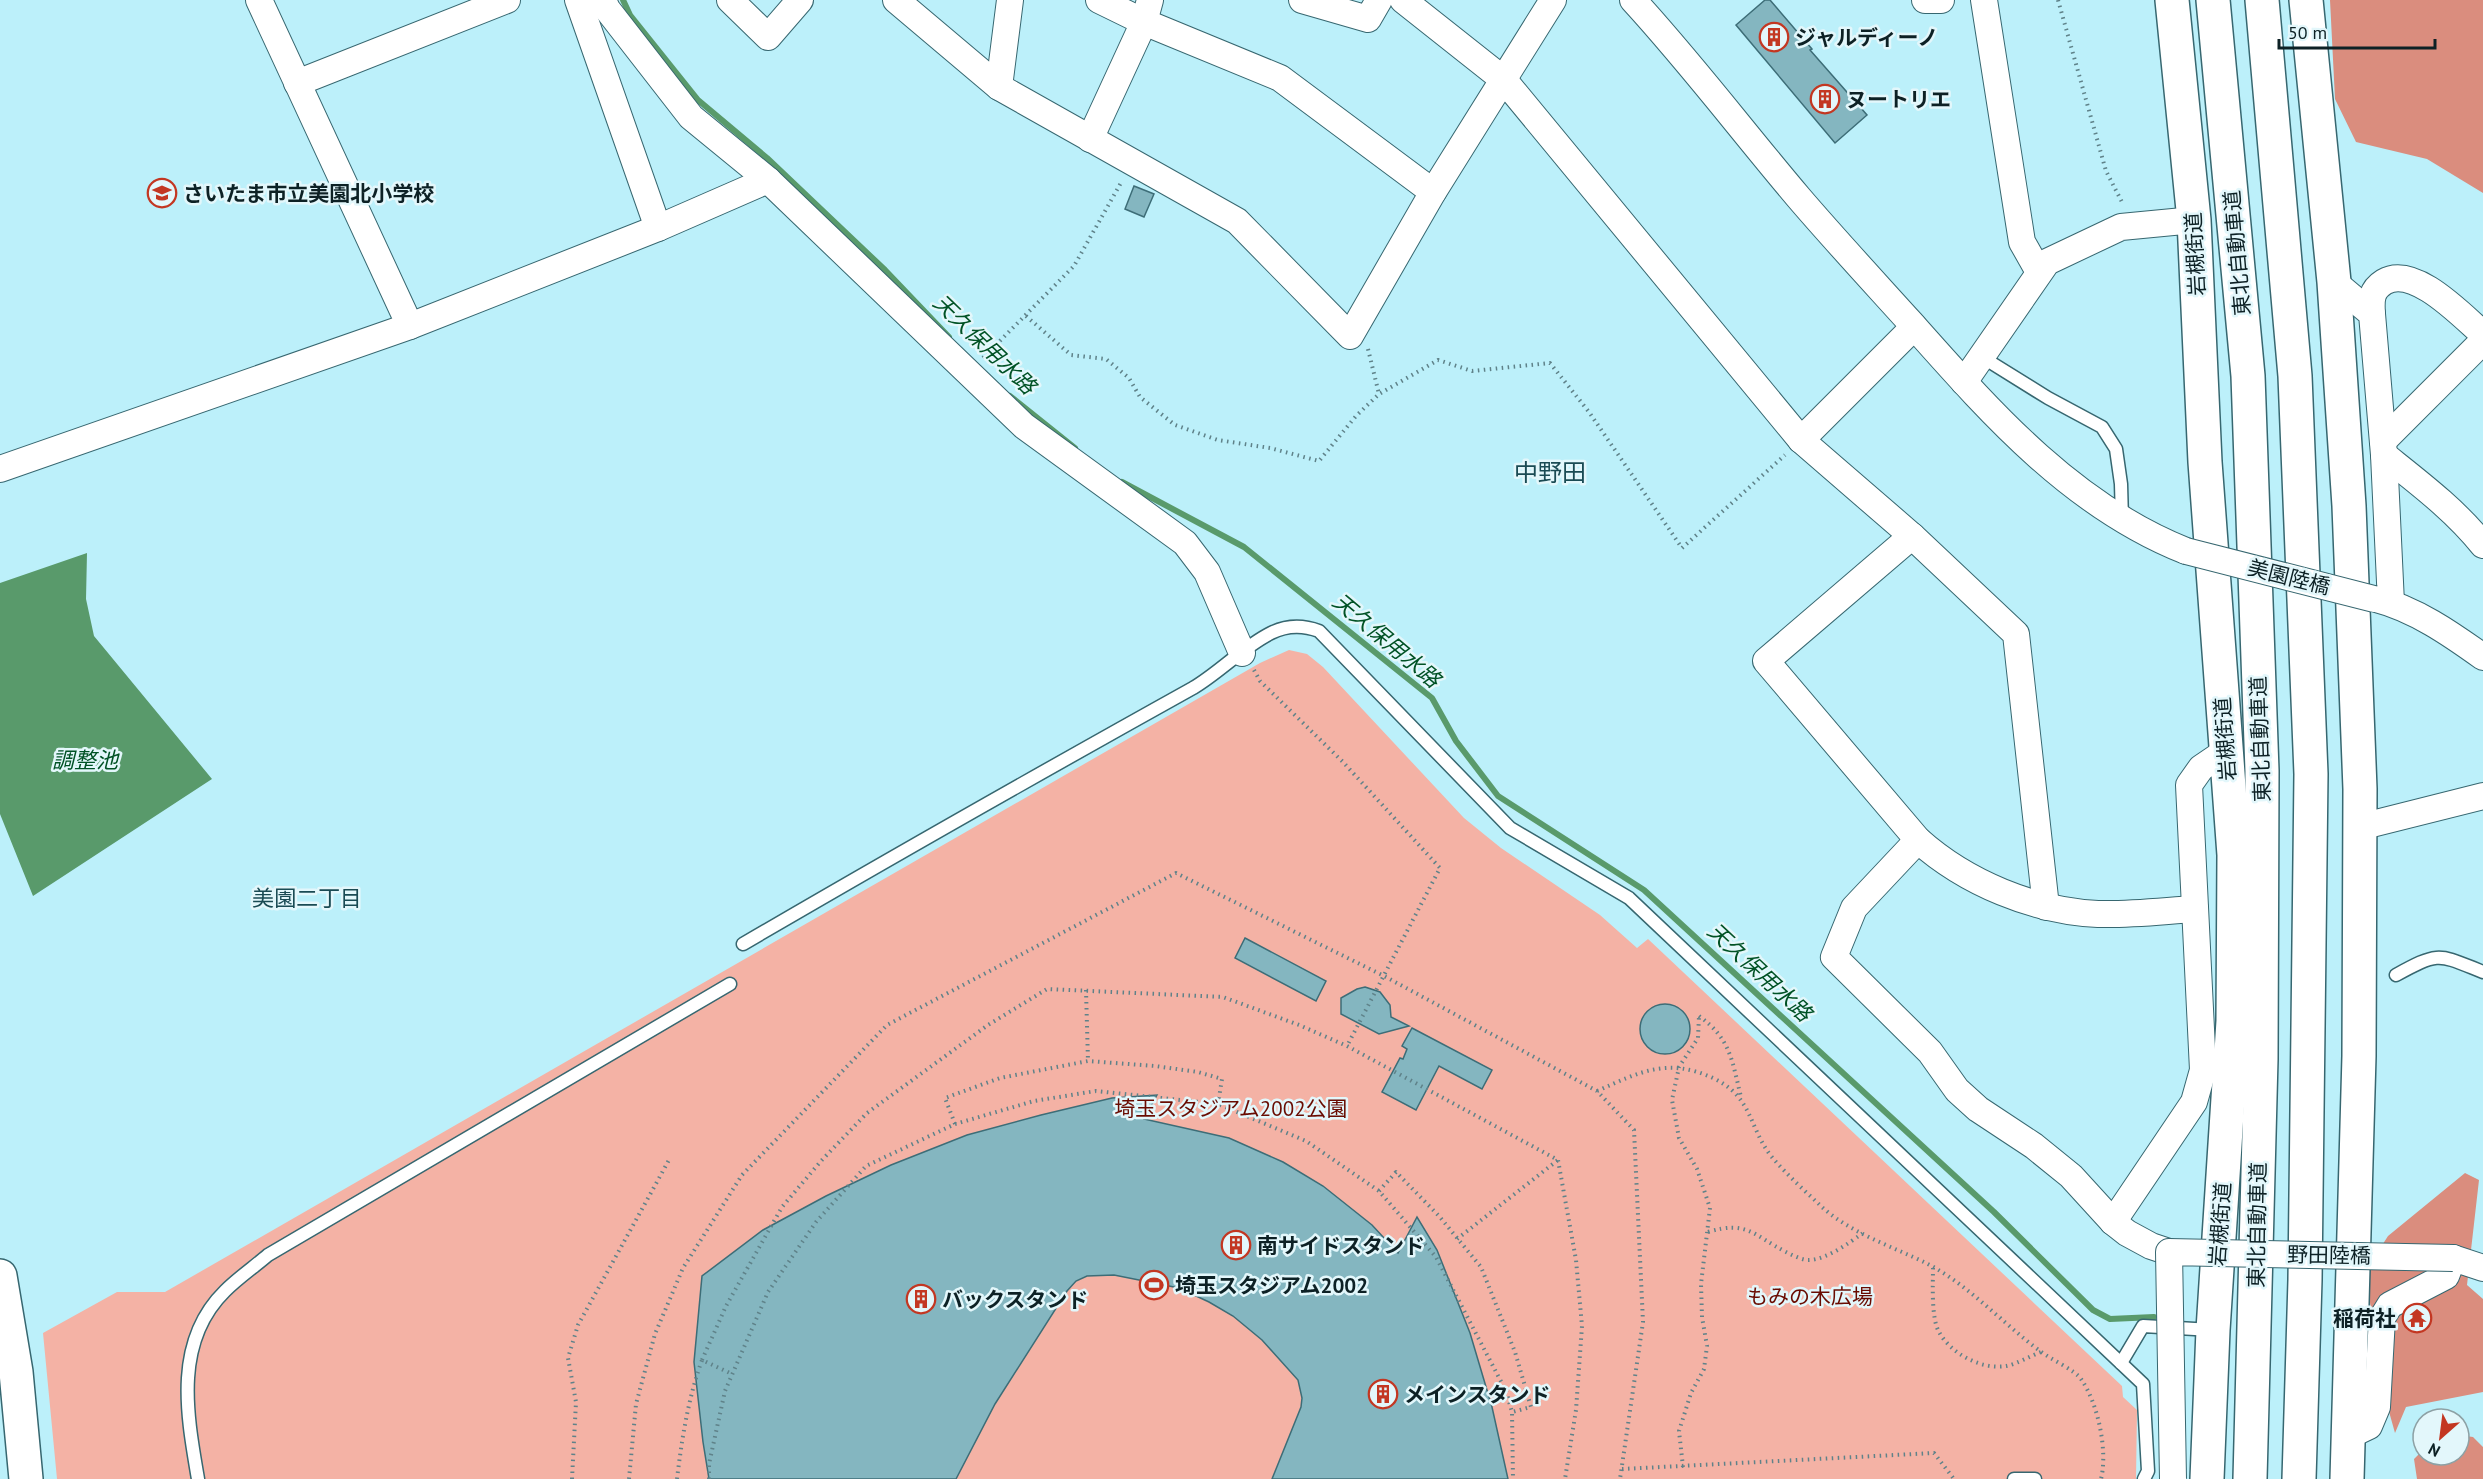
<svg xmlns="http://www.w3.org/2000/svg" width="2483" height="1479" font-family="'PT Sans','Noto Sans JP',sans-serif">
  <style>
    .green { fill: #f4b2a5 }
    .forest { fill: #da8d7e }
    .water { fill: #599a6b }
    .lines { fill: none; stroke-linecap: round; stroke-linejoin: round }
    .stream { stroke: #599a6b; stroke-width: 6 }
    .building { fill: #84b6c0; stroke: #3d6d77; stroke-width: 1.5 }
    .lane-casing { stroke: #376770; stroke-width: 15 }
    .street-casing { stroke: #376770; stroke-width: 28 }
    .secondary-casing { stroke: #376770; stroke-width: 36 }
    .highway-casing { stroke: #376770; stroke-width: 36 }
    .path { stroke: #5f8289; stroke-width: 4; stroke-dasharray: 1.5 4.5; stroke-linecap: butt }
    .lane { stroke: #fff; stroke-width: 12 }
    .street { stroke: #fff; stroke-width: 26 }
    .secondary { stroke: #fff; stroke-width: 33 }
    .highway { stroke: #fff; stroke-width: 33 }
    .street-bridge-casing { stroke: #376770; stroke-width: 28; stroke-linecap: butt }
    .street-bridge { stroke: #fff; stroke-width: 26 }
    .labels { text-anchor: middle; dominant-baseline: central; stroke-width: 5; stroke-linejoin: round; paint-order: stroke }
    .poi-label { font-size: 21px; font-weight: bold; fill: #0d2125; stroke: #e3f7fb; text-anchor: start }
    .street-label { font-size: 21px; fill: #0d2125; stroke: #e3f7fb }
    .park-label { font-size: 21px; fill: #690b01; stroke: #e3f7fb }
    .water-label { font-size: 22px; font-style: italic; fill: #005225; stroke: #e3f7fb }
    .neighbourhood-label { font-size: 22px; fill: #1a4b54; stroke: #e3f7fb }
    .quarter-label { font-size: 24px; fill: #1a4b54; stroke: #e3f7fb }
  </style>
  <rect width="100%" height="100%" fill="#bcf0fa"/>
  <!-- green -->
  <path class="green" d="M1289 650 1307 654 1323 667 1464 818 1501 848 1600 915 1637 948 1648 939 2122 1386 2123 1397 2137 1410 2136 1479H57L43 1333 117 1292H165L1260 663Z"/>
  <!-- forest -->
  <g class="forest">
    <path d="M2330 0H2483V193L2427 159 2356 142 2335 99Z"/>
    <path d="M2465 1173 2479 1180 2467 1285 2483 1299V1392L2406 1407 2395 1433 2369 1340 2371 1309 2365 1272 2388 1236Z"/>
    <path d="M2459 1435 2473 1437 2483 1447V1479H2417L2414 1459 2423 1450V1455H2459Z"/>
  </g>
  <!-- water -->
  <path class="water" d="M87 553 86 599 94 636 212 779 33 896 0 814V583Z"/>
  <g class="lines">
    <!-- stream -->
    <g class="stream">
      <path d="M623 0 630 15 698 100 767 158 885 270 949 337"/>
      <path d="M1010 396 1075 448"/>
      <path d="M1122 482 1244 547 1432 698 1456 741 1498 796 1644 890 1994 1212 2093 1310 2110 1319 2154 1317"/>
    </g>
  </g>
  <!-- building -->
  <g class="building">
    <path d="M1765 0H1770L1812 49 1810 50 1867 115 1835 143 1736 25Z"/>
    <path d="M1134 186 1154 194 1144 217 1125 209Z"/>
    <path d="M1245 938 1326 981 1316 1001 1235 958Z"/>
    <path d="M1365 987 1380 992 1390 1005 1391 1017 1409 1026 1379 1034 1341 1014V998L1357 989Z"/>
    <circle cx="1665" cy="1029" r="25"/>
    <path d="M1412 1028 1492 1070 1482 1089 1439 1066 1416 1110 1382 1092 1400 1058 1403 1059 1407 1049 1402 1046Z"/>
    <path d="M1157 1095 1144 1119 1229 1138 1283 1162 1323 1186 1372 1225 1398 1253 1417 1217 1437 1250 1470 1333 1492 1407 1508 1479H1272L1301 1407 1302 1398 1298 1380 1262 1340 1233 1316 1209 1302 1179 1288 1114 1275 1087 1276 1076 1281 1067 1291 995 1404 956 1479H709L703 1442 694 1362 702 1276 763 1230 826 1196 891 1165 967 1135 1041 1115 1112 1098Z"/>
  </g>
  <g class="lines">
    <!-- lane casing -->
    <g class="lane-casing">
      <g id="lane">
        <path d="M1982 357 2048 398 2102 427 2116 449 2121 484 2122 520"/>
        <path d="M743 944C892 857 1042 772 1193 688 1220 672 1243 647 1271 633 1287 625 1303 625 1319 631L1510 828 1629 898 2143 1384 2148 1471 2144 1479"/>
        <path d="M2396 975C2440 951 2438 954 2483 972"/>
        <path d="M2121 1363 2143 1326 2212 1330"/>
        <path d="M198 1479C187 1415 173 1342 225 1291 238 1278 254 1267 268 1255L730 984"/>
        <path d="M2014 1479H2035"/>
      </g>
    </g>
    <!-- street casing -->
    <g class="street-casing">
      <g id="street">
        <path d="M259 0 410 326"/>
        <path d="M578 0 658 228"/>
        <path d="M603 0 607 9 691 117 768 180 1024 426 1185 543 1207 572 1242 653"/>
        <path d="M730 0 768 37 800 0"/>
        <path d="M896 0 999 87 1237 221 1350 336 1433 192 1553 0"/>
        <path d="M1099 0 1144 22 1280 78 1433 192"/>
        <path d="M1302 0 1368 19 1379 0"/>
        <path d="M1403 0 1504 80 1801 440 1912 536 2016 634 2046 907"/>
        <path d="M1633 0C1691 63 1743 132 1799 198 1835 240 1873 281 1911 323 1991 413 2072 506 2186 551"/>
        <path d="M1925 0H1941"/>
        <path d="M1984 0 2022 242 2039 272"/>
        <path d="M297 83 507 0"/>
        <path d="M999 87 1010 0"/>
        <path d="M1090 139 1144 22 1150 0"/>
        <path d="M2334 282 2372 314 2384 455 2391 603"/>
        <path d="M2372 314C2371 300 2371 290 2384 282 2414 264 2462 316 2483 334"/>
        <path d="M1964 382 2047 262 2121 227 2194 220"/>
        <path d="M1801 440 1914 327"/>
        <path d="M2383 441 2483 341"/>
        <path d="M2384 455C2419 483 2455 510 2483 545"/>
        <path d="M0 469 410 326 658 228 768 180"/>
        <path d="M1912 536 1766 661 1918 840C1966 883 2034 911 2098 914 2130 915 2163 911 2195 909"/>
        <path d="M2376 599C2415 609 2451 634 2483 657"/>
        <path d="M2360 827 2483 796"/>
        <path d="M1918 840 1854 908 1834 957 1930 1052 1957 1090 1978 1109 2034 1146 2071 1176 2113 1222 2127 1233 2151 1246 2169 1252"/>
        <path d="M2113 1222 2194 1102 2203 1070 2189 785 2201 768 2226 751"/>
        <path d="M2453 1258 2483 1268"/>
        <path d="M2348 1436 2369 1426 2377 1407 2382 1318 2390 1305 2446 1276 2453 1258"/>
      </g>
    </g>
    <!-- secondary casing -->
    <g class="secondary-casing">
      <path id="secondary" d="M0 1276 16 1372 26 1479"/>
    </g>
    <!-- highway casing -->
    <g class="highway-casing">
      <g id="highway">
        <path d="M2172 0 2194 220 2205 462 2234 855 2233 1021 2213 1330 2207 1479"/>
        <path d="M2213 0 2248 376 2262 771 2261 1059 2250 1479"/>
        <path d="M2262 0 2295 376 2311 774 2305 1280 2299 1479"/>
        <path d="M2306 0 2334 282 2349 506 2360 789 2359 1056 2347 1479"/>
      </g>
    </g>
    <!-- path -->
    <g class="path">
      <path d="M2058 0 2106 171 2123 204"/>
      <path d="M1026 316 1071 355 1106 359 1129 378 1140 397 1175 425 1218 440 1270 448 1319 461 1356 416 1379 394"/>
      <path d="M1368 349 1379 394 1438 360 1472 371 1550 363 1589 412 1682 548 1785 455"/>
      <path d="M983 358 1074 266 1122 181"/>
      <path d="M1254 670 1260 681 1343 762 1440 868 1347 1046"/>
      <path d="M1086 990 1088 1061"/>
      <path d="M1699 1016C1731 1039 1732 1061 1741 1097"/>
      <path d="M1597 1091C1640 1072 1667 1057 1713 1078 1753 1097 1748 1126 1771 1156 1786 1174 1805 1191 1822 1207 1849 1232 1893 1247 1926 1263 1969 1285 2001 1322 2040 1351 2050 1359 2075 1370 2081 1379 2098 1403 2108 1451 2101 1479"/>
      <path d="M955 1124 945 1098 1000 1078 1088 1061 1155 1066 1198 1072 1222 1079 1218 1104"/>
      <path d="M1379 1191 1396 1172 1439 1216 1481 1267 1515 1352 1531 1407 1512 1412"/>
      <path d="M1708 1232C1747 1220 1753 1235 1786 1252 1792 1255 1802 1260 1808 1260 1826 1260 1849 1243 1863 1233"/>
      <path d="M1457 1239 1558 1160"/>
      <path d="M1933 1268C1933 1284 1931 1318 1939 1332 1951 1354 1982 1370 2006 1366 2017 1364 2030 1356 2041 1352"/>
      <path d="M702 1360 726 1306 782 1207 821 1161 867 1113 988 1025 1047 989 1223 997 1299 1025 1347 1046 1558 1160 1576 1260 1582 1326 1576 1410 1565 1479"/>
      <path d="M1683 1467 1679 1431 1691 1393 1704 1369 1707 1346 1702 1317 1701 1284 1710 1208 1697 1169 1679 1138 1672 1100 1679 1067 1698 1038 1699 1016"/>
      <path d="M1622 1469 1934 1453 1954 1479"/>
      <path d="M572 1479 576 1402 568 1358 578 1325 669 1160"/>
      <path d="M629 1479 636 1404 655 1334 683 1268 742 1175 887 1025 1176 873 1384 976 1597 1091 1634 1130 1643 1322 1620 1479"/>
      <path d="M677 1479C682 1438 688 1399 702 1360L732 1374"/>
      <path d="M709 1479V1464L725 1391 768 1292 816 1222 866 1166 955 1124 1034 1101 1096 1091 1218 1104 1306 1141 1379 1191 1436 1257 1506 1391 1512 1412 1513 1479"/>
    </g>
    <!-- lane -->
    <use href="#lane" class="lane"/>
    <!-- street -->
    <use href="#street" class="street"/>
    <!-- secondary -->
    <use href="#secondary" class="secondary"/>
    <!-- highway -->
    <use href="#highway" class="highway"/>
    <!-- street-bridge casing -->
    <g class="street-bridge-casing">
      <g id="street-bridge">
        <path d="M2186 551 2374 599"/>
        <path d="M2173 1479 2169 1252 2453 1258"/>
      </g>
    </g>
    <!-- street-bridge -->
    <use href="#street-bridge" class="street-bridge"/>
  </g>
  <!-- icons -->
  <defs>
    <g id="building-ring" transform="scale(1.5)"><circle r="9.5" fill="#e3f7fb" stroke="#c33722" stroke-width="1.5"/><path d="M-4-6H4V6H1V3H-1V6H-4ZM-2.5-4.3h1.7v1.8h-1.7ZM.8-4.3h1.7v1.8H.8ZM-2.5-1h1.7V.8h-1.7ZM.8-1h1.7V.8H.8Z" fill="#c33722"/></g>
    <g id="school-ring" transform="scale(1.5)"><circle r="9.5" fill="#e3f7fb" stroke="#c33722" stroke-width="1.5"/><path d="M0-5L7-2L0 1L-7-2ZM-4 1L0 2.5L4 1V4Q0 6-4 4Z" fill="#c33722"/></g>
    <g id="stadium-ring" transform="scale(1.5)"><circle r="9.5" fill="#e3f7fb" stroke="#c33722" stroke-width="1.5"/><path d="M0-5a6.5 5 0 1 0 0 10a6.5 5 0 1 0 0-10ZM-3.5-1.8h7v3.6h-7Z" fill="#c33722"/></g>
    <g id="temple-ring" transform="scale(1.5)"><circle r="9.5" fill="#e3f7fb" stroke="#c33722" stroke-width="1.5"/><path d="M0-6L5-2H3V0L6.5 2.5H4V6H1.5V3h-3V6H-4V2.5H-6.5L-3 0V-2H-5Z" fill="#c33722"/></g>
  </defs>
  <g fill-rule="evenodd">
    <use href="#building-ring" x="1774" y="37"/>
    <use href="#building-ring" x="1825" y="99"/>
    <use href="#school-ring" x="162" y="193"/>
    <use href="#building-ring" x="1236" y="1245"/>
    <use href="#stadium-ring" x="1154" y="1285"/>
    <use href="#building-ring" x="921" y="1299"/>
    <use href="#temple-ring" x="2417" y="1318"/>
    <use href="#building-ring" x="1383" y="1394"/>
  </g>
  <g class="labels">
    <!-- poi labels -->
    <g class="poi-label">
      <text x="1795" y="37">ジャルディーノ</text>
      <text x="1846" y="99">ヌートリエ</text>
      <text x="183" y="193">さいたま市立美園北小学校</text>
      <text x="1257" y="1245">南サイドスタンド</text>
      <text x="1175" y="1285">埼玉スタジアム2002</text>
      <text x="942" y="1299">バックスタンド</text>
      <text x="2396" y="1318" text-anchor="end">稲荷社</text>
      <text x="1404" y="1394">メインスタンド</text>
    </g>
    <!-- street labels -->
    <g class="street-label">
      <text transform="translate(2237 253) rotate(-95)">東北自動車道</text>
      <text transform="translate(2195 254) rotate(-93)">岩槻街道</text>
      <text transform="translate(2289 577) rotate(14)">美園陸橋</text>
      <text transform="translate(2225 739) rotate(-94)">岩槻街道</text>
      <text transform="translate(2260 739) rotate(-92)">東北自動車道</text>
      <text transform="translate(2220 1224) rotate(-86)">岩槻街道</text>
      <text transform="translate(2257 1225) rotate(-89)">東北自動車道</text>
      <text transform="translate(2329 1255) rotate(1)">野田陸橋</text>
    </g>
    <!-- park labels -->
    <g class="park-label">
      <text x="1231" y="1108">埼玉スタジアム2002公園</text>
      <text x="1810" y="1296">もみの木広場</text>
    </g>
    <!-- water labels -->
    <g class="water-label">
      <text transform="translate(985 344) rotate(44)">天久保用水路</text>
      <text transform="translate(1387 640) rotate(40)">天久保用水路</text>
      <text x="85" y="760">調整池</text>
      <text transform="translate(1760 972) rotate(43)">天久保用水路</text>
    </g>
    <!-- neighbourhood labels -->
    <g class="neighbourhood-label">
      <text x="307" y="898">美園二丁目</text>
    </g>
    <!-- quarter labels -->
    <g class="quarter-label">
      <text x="1550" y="472">中野田</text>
    </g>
  </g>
  <!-- north arrow -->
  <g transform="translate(2441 1437) rotate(208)"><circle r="28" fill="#e3f7fb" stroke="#8da1a5" stroke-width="1.5"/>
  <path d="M0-4.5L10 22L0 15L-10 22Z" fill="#c33722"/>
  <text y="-9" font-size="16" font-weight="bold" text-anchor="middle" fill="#0d2125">N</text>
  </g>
  <!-- scale -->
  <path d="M2279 39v9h156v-9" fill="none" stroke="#0d2125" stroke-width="3"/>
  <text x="2288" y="39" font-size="18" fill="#0d2125" stroke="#e3f7fb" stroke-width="4.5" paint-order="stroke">50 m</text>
</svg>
